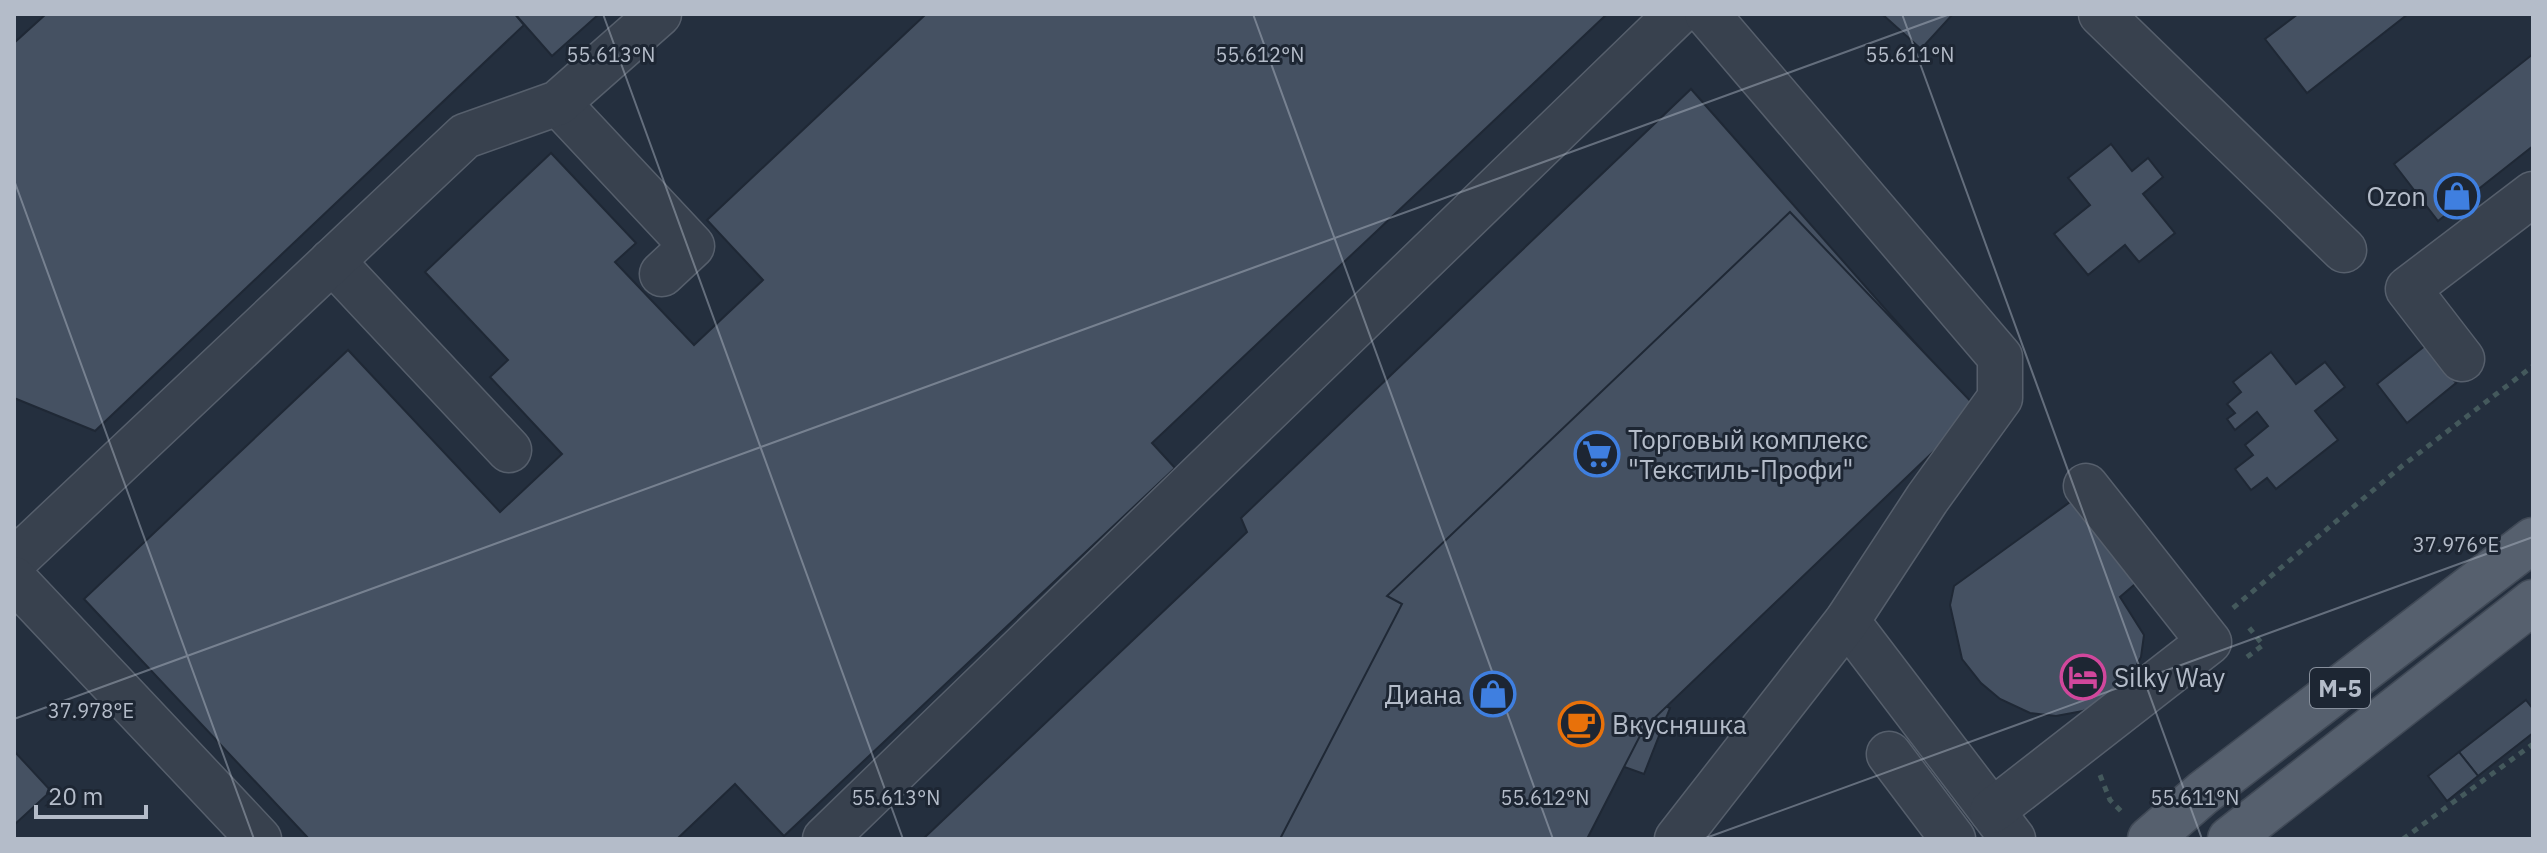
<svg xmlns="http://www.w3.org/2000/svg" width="2547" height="853" font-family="'IBM Plex Sans',sans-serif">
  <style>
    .building { fill: #455162; stroke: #1f2835; stroke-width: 2 }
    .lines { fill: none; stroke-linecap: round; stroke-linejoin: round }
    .minor-casing { stroke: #565f6c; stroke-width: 47 }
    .major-casing { stroke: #414a57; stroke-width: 47 }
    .path { stroke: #44595c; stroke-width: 5; stroke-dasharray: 6 6; stroke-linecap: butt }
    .minor { stroke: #38414e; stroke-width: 44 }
    .major { stroke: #56606e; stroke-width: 44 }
    .ticks { fill: none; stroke: #b4bcc9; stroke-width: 2; stroke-opacity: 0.45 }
    .labels { text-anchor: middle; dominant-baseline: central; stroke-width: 6; stroke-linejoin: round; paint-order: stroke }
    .shield { fill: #1d2633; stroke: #878f9c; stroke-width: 2 }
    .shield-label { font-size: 24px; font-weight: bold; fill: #b4bcc9 }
    .poi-label { font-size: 26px; fill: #b4bcc9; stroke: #1d2633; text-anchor: start }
    .ticks-label { font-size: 20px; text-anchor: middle; fill: #b4bcc9; stroke: #1d2633; stroke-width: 6; stroke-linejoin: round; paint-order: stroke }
  </style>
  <rect width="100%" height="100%" fill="#242f3e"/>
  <!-- building -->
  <g class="building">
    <path d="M46 14H515L524 25 95 431 14 398V43Z"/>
    <path d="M515 14H599L552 56Z"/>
    <path d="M926 14H1607L1152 443 1175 468 784 836 735 784 677 839H309L84 599 348 350 500 512 562 454 490 377 508 360 425 272 551 153 636 243 615 262 694 345 763 280 707 220Z"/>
    <path d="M1882 14H1953L1921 49Z"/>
    <path d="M2298 14H2408L2307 93 2265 39Z"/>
    <path d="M2533 54V146L2438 221 2394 164Z"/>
    <path d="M1691 89 1956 389 1628 691 1670 708 1644 774 1591 755 1548 839H923L1247 532 1241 518Z"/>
    <path d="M2111 144 2132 171 2148 158 2163 177 2143 194 2175 233 2139 262 2125 245 2088 275 2054 234 2090 205 2068 178Z"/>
    <path d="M1790 212 1978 409 1644 728 1587 839H1280L1402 604 1387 596Z"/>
    <path d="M2426 345 2456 383 2407 423 2377 384Z"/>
    <path d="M2271 352 2296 384 2325 362 2345 387 2315 411 2338 440 2276 489 2267 478 2251 490 2235 469 2253 455 2245 445 2268 426 2257 412 2235 430 2227 419 2235 413 2227 404 2241 392 2233 382Z"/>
    <path d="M2077 497 2141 579 2120 597 2144 635 2141 657 2124 689 2106 702 2083 711 2056 716 2030 713 2000 699 1981 683 1962 659 1950 605 1954 586Z"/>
    <path d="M2526 700 2533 709V733L2478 776 2459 752Z"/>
    <path d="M14 751 51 791 14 825Z"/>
    <path d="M2459 752 2478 776 2447 801 2428 776Z"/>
  </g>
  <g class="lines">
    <!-- minor casing -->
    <g class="minor-casing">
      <g id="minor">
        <path d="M2101 14 2344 250"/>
        <path d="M558 103 692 246 662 274"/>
        <path d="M332 261 509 450"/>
        <path d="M2462 359 2408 289 2533 194"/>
        <path d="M14 561 465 136 558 103 659 14"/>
        <path d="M14 579 259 839"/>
        <path d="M1847 621 2013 839"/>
        <path d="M1889 754 1953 839"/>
        <path d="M1992 811 2209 642 2086 486"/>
        <path d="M825 839 1677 14"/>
        <path d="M1677 839 1847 621 1927 499 2000 398V357L1707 14"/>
      </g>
    </g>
    <!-- major casing -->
    <g class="major-casing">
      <g id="major">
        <path d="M2150 839 2203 793 2533 540"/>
        <path d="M2230 839 2533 602"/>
      </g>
    </g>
    <!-- path -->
    <g class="path">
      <path d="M2233 608 2402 466 2533 366"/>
      <path d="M2247 657 2263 645 2247 625"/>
      <path d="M2100 775 2110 800 2121 811"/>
      <path d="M2403 839 2533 744"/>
    </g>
    <!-- minor -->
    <use href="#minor" class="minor"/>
    <!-- major -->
    <use href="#major" class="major"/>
  </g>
  <!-- ticks -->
  <path class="ticks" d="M603 14 903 839M1253 14 1553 839M1902 14 2202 839M14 180 254 839M14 719 1950 14M1703 839 2533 537"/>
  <!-- icons -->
  <defs>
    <g id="shop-ring" transform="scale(2.3)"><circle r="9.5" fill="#1d2633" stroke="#3f7fe0" stroke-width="1.5"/><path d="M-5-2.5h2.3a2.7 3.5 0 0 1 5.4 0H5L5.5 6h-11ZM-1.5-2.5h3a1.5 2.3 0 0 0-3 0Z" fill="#3f7fe0"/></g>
    <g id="supermarket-ring" transform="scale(2.3)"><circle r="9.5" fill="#1d2633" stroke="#3f7fe0" stroke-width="1.5"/><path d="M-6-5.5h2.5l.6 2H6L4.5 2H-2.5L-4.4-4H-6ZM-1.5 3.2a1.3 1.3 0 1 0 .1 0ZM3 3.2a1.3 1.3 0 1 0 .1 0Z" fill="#3f7fe0"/></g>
    <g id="hotel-ring" transform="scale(2.3)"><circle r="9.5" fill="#1d2633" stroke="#d1479c" stroke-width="1.5"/><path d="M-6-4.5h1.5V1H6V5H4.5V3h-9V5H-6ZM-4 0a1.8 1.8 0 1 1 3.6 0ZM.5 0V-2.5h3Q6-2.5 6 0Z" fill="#d1479c"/></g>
    <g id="cafe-ring" transform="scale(2.3)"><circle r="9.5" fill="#1d2633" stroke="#e8710a" stroke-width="1.5"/><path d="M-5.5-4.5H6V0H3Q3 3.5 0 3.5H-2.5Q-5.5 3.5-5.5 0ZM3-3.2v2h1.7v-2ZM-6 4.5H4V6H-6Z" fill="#e8710a"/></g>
  </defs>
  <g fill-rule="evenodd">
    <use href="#shop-ring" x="2457" y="196"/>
    <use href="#supermarket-ring" x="1597" y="454"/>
    <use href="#hotel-ring" x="2083" y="677"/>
    <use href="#shop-ring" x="1493" y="694"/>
    <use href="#cafe-ring" x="1581" y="724"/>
  </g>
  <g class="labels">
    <!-- shield labels -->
    <rect class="shield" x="2310" y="668" width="60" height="40" rx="6"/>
    <g class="shield-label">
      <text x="2340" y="688">М-5</text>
    </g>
    <!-- poi labels -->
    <g class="poi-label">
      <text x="2426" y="196" text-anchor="end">Ozon</text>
      <text x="1628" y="439">Торговый комплекс<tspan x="1628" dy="30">"Текстиль-Профи"</tspan></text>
      <text x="2114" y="677">Silky Way</text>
      <text x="1462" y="694" text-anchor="end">Диана</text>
      <text x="1612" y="724">Вкусняшка</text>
    </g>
  </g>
  <g class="ticks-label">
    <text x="611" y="62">55.613°N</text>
    <text x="1260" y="62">55.612°N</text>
    <text x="1910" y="62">55.611°N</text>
    <text x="2456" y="552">37.976°E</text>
    <text x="91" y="718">37.978°E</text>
    <text x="896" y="805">55.613°N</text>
    <text x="1545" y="805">55.612°N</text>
    <text x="2195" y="805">55.611°N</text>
  </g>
  <!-- border -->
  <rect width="2547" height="853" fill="none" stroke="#b4bcc9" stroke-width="32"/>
  <!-- scale -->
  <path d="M36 805v12h110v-12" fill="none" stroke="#b4bcc9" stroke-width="4"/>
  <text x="48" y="805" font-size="24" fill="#b4bcc9" stroke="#1d2633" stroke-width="6" paint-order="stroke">20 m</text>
</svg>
